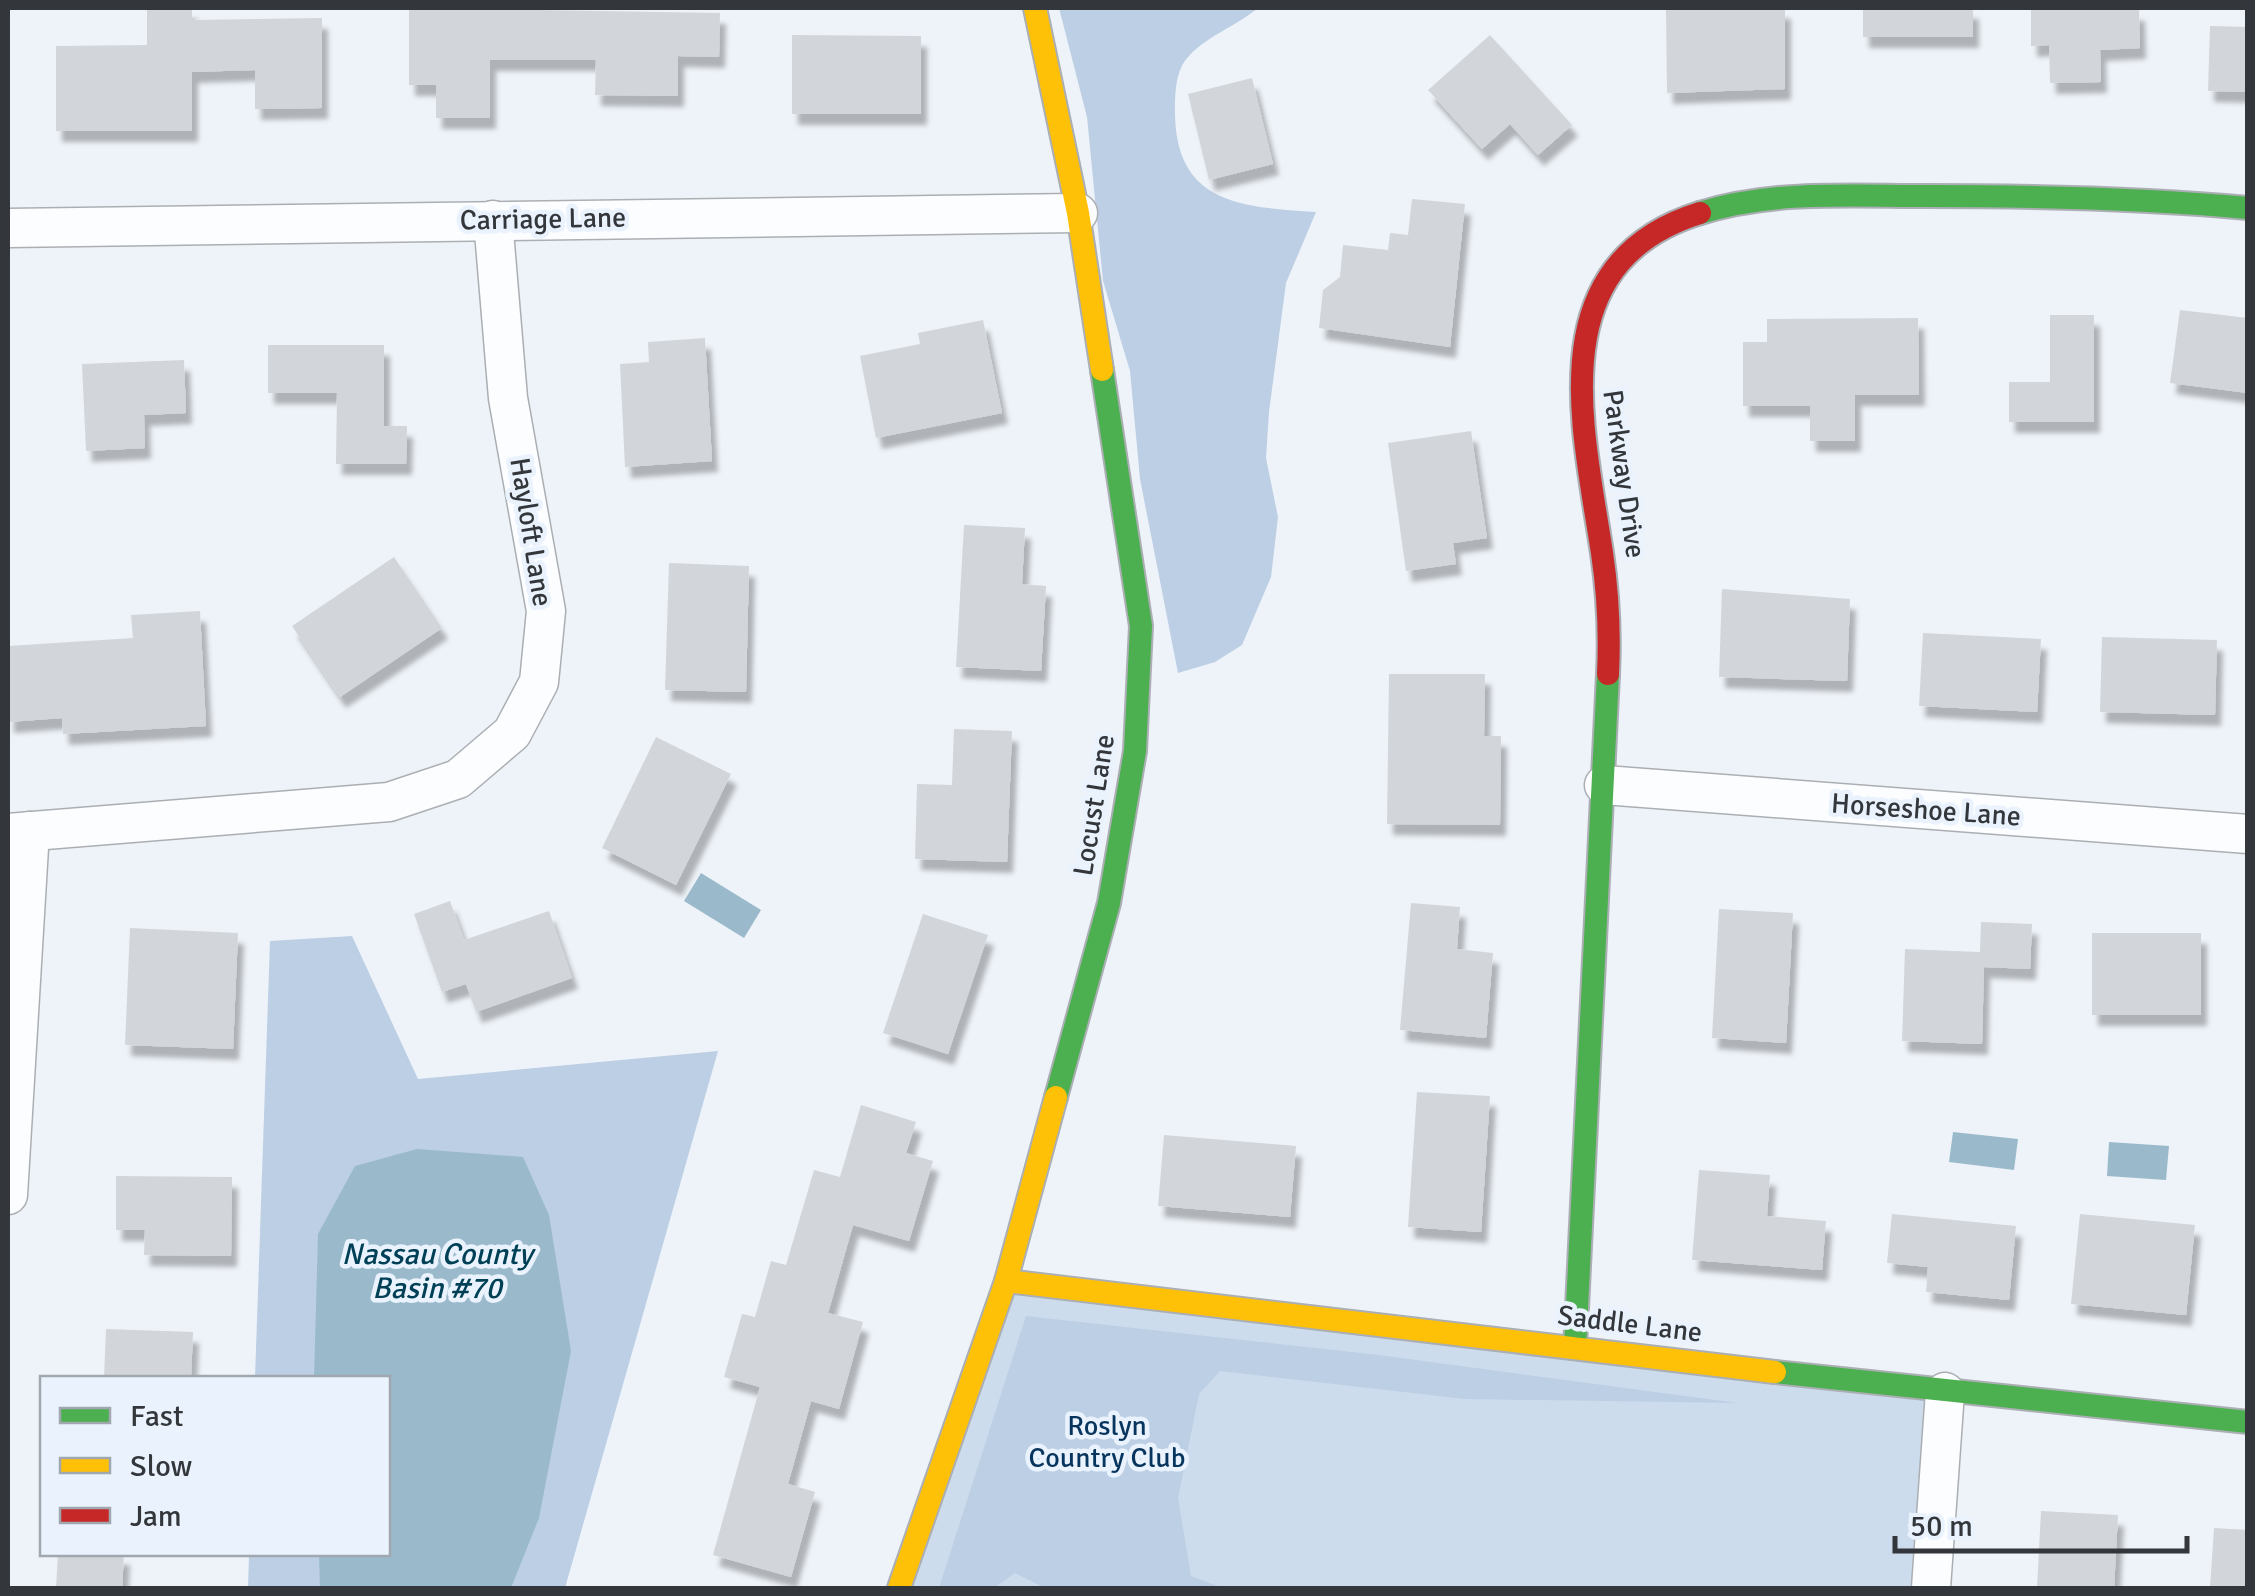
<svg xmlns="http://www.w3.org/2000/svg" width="2255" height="1596" font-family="Signika,sans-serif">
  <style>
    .green { fill: #ccdced }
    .forest { fill: #bdcfe4 }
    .water { fill: #9abacb }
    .building { fill: #d2d6da; filter: url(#shadow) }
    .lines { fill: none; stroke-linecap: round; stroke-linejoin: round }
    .street-casing { stroke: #abafb3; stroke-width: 41 }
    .fast-casing { stroke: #abafb3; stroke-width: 26 }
    .slow-casing { stroke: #abafb3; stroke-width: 26 }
    .jam-casing { stroke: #abafb3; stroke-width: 26 }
    .street { stroke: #fcfdfe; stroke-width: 38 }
    .fast { stroke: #4caf50; stroke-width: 22 }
    .slow { stroke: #ffc107; stroke-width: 22 }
    .jam { stroke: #c62828; stroke-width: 22 }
    .labels { text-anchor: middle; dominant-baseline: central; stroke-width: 9; stroke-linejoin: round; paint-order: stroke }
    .street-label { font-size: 28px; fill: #33363a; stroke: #eaf3fd }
    .park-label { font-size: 28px; fill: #07355e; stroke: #eaf3fd }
    .water-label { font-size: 30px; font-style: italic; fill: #004056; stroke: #eaf3fd }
  </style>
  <defs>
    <filter id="shadow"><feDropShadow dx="6" dy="11" stdDeviation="2.5" flood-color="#0004"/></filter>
  </defs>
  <rect width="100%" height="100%" fill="#eef3f9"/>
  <!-- green -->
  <path class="green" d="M1006 1281 1949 1397 1934 1588H899Z"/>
  <!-- forest -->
  <g class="forest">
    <path d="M1059 8H1258C1238 25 1207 36 1189 56 1175 70 1175 94 1175 113 1176 205 1243 207 1316 212L1286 283 1269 412 1266 458 1278 517 1271 577 1242 645 1215 662 1178 673 1140 479 1130 371 1103 281 1087 117Z"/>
    <path d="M352 936 418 1079 718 1051 565 1588H248L249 1554H388V1378H255L270 941Z"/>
    <path d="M1026 1316 1379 1355 1738 1403 1465 1399 1220 1371 1199 1394 1178 1498 1191 1576 1223 1588H1045L1015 1573 994 1588H939Z"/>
  </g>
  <!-- water -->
  <g class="water">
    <path d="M701 873 761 910 744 938 684 901Z"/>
    <path d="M1953 1132 2018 1139 2014 1170 1949 1162Z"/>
    <path d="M2109 1142 2169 1146 2166 1180 2107 1176Z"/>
    <path d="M417 1149 523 1157 549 1215 571 1351 539 1518 511 1588H320L319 1554H388V1378H314L318 1234 355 1166Z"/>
  </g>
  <!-- building -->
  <g class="building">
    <path d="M147 8H192V20L322 18V108L255 109V70L192 72V131H56V46L147 45Z"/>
    <path d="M409 8 720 13 719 57 678 56V96L595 95 596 60H490V118H436V85H409Z"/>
    <path d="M1666 8H1785V89L1667 93Z"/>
    <rect x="1863" y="8" width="110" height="29"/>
    <path d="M2031 8 2139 10 2140 48 2100 50 2101 82 2050 83 2049 45 2031 46Z"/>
    <path d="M2210 26 2248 27V92L2208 91Z"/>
    <path d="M792 35 921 36V114H792Z"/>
    <path d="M1490 35 1572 125 1538 155 1510 124 1482 149 1428 90Z"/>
    <path d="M1252 78 1273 164 1209 180 1188 94Z"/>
    <path d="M1412 199 1465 204 1450 347 1319 328 1323 290 1340 277 1343 245 1388 250 1390 233 1408 235Z"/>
    <path d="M2180 310 2248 318V393L2170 383Z"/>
    <path d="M2050 315H2094V422H2009V382H2050Z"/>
    <path d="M1918 318 1919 395H1855V441H1810V406H1743V342H1767V319Z"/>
    <path d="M983 320 1002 413 876 438 860 356 920 344 918 333Z"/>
    <path d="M705 338 712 461 625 467 620 364 649 362 648 342Z"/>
    <path d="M268 345H384V426H407L406 464H336L337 393H268Z"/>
    <path d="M184 360 186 413 144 415 145 448 86 451 82 364Z"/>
    <path d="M1471 431 1487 538 1453 543 1456 564 1406 571 1388 443Z"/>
    <path d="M964 525 1025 528 1022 584 1046 586 1041 671 956 667Z"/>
    <path d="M394 557 442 628 340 697 292 626Z"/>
    <path d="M669 563 749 566 746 692 665 690Z"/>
    <path d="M1722 589 1850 599 1847 681 1719 677Z"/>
    <path d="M200 611 206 726 63 734 62 718 8 722V646L133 638 131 615Z"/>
    <path d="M1923 633 2041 639 2037 712 1919 706Z"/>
    <path d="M2102 637 2217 640 2215 715 2100 712Z"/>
    <path d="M1389 674H1485L1484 736H1501L1500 825 1387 824Z"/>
    <path d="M954 729 1012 731 1007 862 915 859 917 784 952 785Z"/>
    <path d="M656 737 731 774 676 885 602 848Z"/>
    <path d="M450 901 464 940 549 911 572 978 476 1012 466 984 442 992 414 914Z"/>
    <path d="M1411 903 1460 907 1457 949 1493 953 1486 1038 1400 1030Z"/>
    <path d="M1719 909 1793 913 1786 1043 1712 1038Z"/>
    <path d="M923 914 988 935 948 1054 883 1033Z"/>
    <path d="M1981 922 2032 924 2030 969 1984 967 1982 1044 1902 1041 1905 949 1980 952Z"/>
    <path d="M130 928 238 933 233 1049 125 1045Z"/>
    <rect x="2092" y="933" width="109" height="82"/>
    <path d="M1417 1092 1490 1096 1481 1232 1408 1227Z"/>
    <path d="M861 1105 916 1122 906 1153 933 1161 909 1241 853 1225 828 1313 863 1322 839 1409 811 1401 788 1484 815 1492 791 1577 713 1555 760 1387 724 1377 742 1314 755 1317 771 1261 786 1265 814 1170 840 1177Z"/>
    <path d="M1164 1135 1296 1146 1290 1217 1158 1206Z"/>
    <path d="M1699 1170 1770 1175 1767 1216 1826 1221 1822 1270 1692 1260Z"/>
    <path d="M116 1176 232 1177 231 1256 144 1255 145 1230H116Z"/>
    <path d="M1892 1214 2016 1226 2009 1300 1926 1292 1928 1267 1887 1263Z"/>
    <path d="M2080 1214 2195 1225 2186 1315 2071 1304Z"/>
    <path d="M106 1329 193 1332 191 1378H104Z"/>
    <path d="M2041 1511 2118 1515 2114 1588H2037Z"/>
    <path d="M2214 1528 2248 1530V1588H2210Z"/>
    <path d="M58 1554H124L122 1588H56Z"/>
  </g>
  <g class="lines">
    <!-- street casing -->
    <g class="street-casing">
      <g id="street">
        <path d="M8 228 1078 213"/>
        <path d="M1604 785 2248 834"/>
        <path d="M8 833 389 802 458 779 512 733 539 682 546 611 508 398 493 220"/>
        <path d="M8 1195 30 831"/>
        <path d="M1931 1588 1945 1392"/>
      </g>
    </g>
    <!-- fast casing -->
    <g class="fast-casing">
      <g id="fast">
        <path d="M1700 213C1774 190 1851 196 1927 196 2035 196 2141 198 2248 208"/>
        <path d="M1056 1097 1109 903 1135 751 1141 626 1102 370"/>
        <path d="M1575 1348 1608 674"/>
        <path d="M1775 1372 2248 1422"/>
      </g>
    </g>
    <!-- slow casing -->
    <g class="slow-casing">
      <g id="slow">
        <path d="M1035 8 1078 213 1102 370"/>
        <path d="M1006 1281 1775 1372"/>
        <path d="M899 1588 1006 1281 1056 1097"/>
      </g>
    </g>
    <!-- jam casing -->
    <g class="jam-casing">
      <path id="jam" d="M1608 674C1610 633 1608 593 1602 553 1583 427 1539 263 1700 213"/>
    </g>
    <!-- street -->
    <use href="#street" class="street"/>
    <!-- fast -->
    <use href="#fast" class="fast"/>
    <!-- slow -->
    <use href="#slow" class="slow"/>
    <!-- jam -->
    <use href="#jam" class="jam"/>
  </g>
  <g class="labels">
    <!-- street labels -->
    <g class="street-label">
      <text transform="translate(543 219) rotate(-1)">Carriage Lane</text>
      <text transform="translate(1624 474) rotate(82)">Parkway Drive</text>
      <text transform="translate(531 532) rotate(81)">Hayloft Lane</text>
      <text transform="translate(1094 805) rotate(-81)">Locust Lane</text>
      <text transform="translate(1926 810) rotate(4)">Horseshoe Lane</text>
      <text transform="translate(1630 1324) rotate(7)">Saddle Lane</text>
    </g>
    <!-- park labels -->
    <g class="park-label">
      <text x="1107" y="1426">Roslyn<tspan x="1107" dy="32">Country Club</tspan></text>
    </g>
    <!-- water labels -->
    <g class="water-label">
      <text x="437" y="1254">Nassau County<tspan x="437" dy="34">Basin #70</tspan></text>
    </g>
  </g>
  <!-- border -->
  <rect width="2255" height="1596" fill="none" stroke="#33363a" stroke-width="20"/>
  <!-- legend -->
  <rect x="40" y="1376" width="350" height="180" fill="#eaf3fd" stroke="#a1a7af" stroke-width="2.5"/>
  <rect x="60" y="1408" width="50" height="15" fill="#4caf50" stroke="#a1a7af" stroke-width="2.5"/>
  <text x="130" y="1426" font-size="30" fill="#33363a">Fast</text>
  <rect x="60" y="1458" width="50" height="15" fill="#ffc107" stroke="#a1a7af" stroke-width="2.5"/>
  <text x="130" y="1476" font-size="30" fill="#33363a">Slow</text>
  <rect x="60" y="1508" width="50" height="15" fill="#c62828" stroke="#a1a7af" stroke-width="2.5"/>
  <text x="130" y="1526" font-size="30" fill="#33363a">Jam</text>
  <!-- scale -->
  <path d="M1895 1536v15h292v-15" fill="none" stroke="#33363a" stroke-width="5"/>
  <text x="1910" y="1536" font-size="30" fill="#33363a" stroke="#eaf3fd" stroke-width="8" paint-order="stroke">50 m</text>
</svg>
